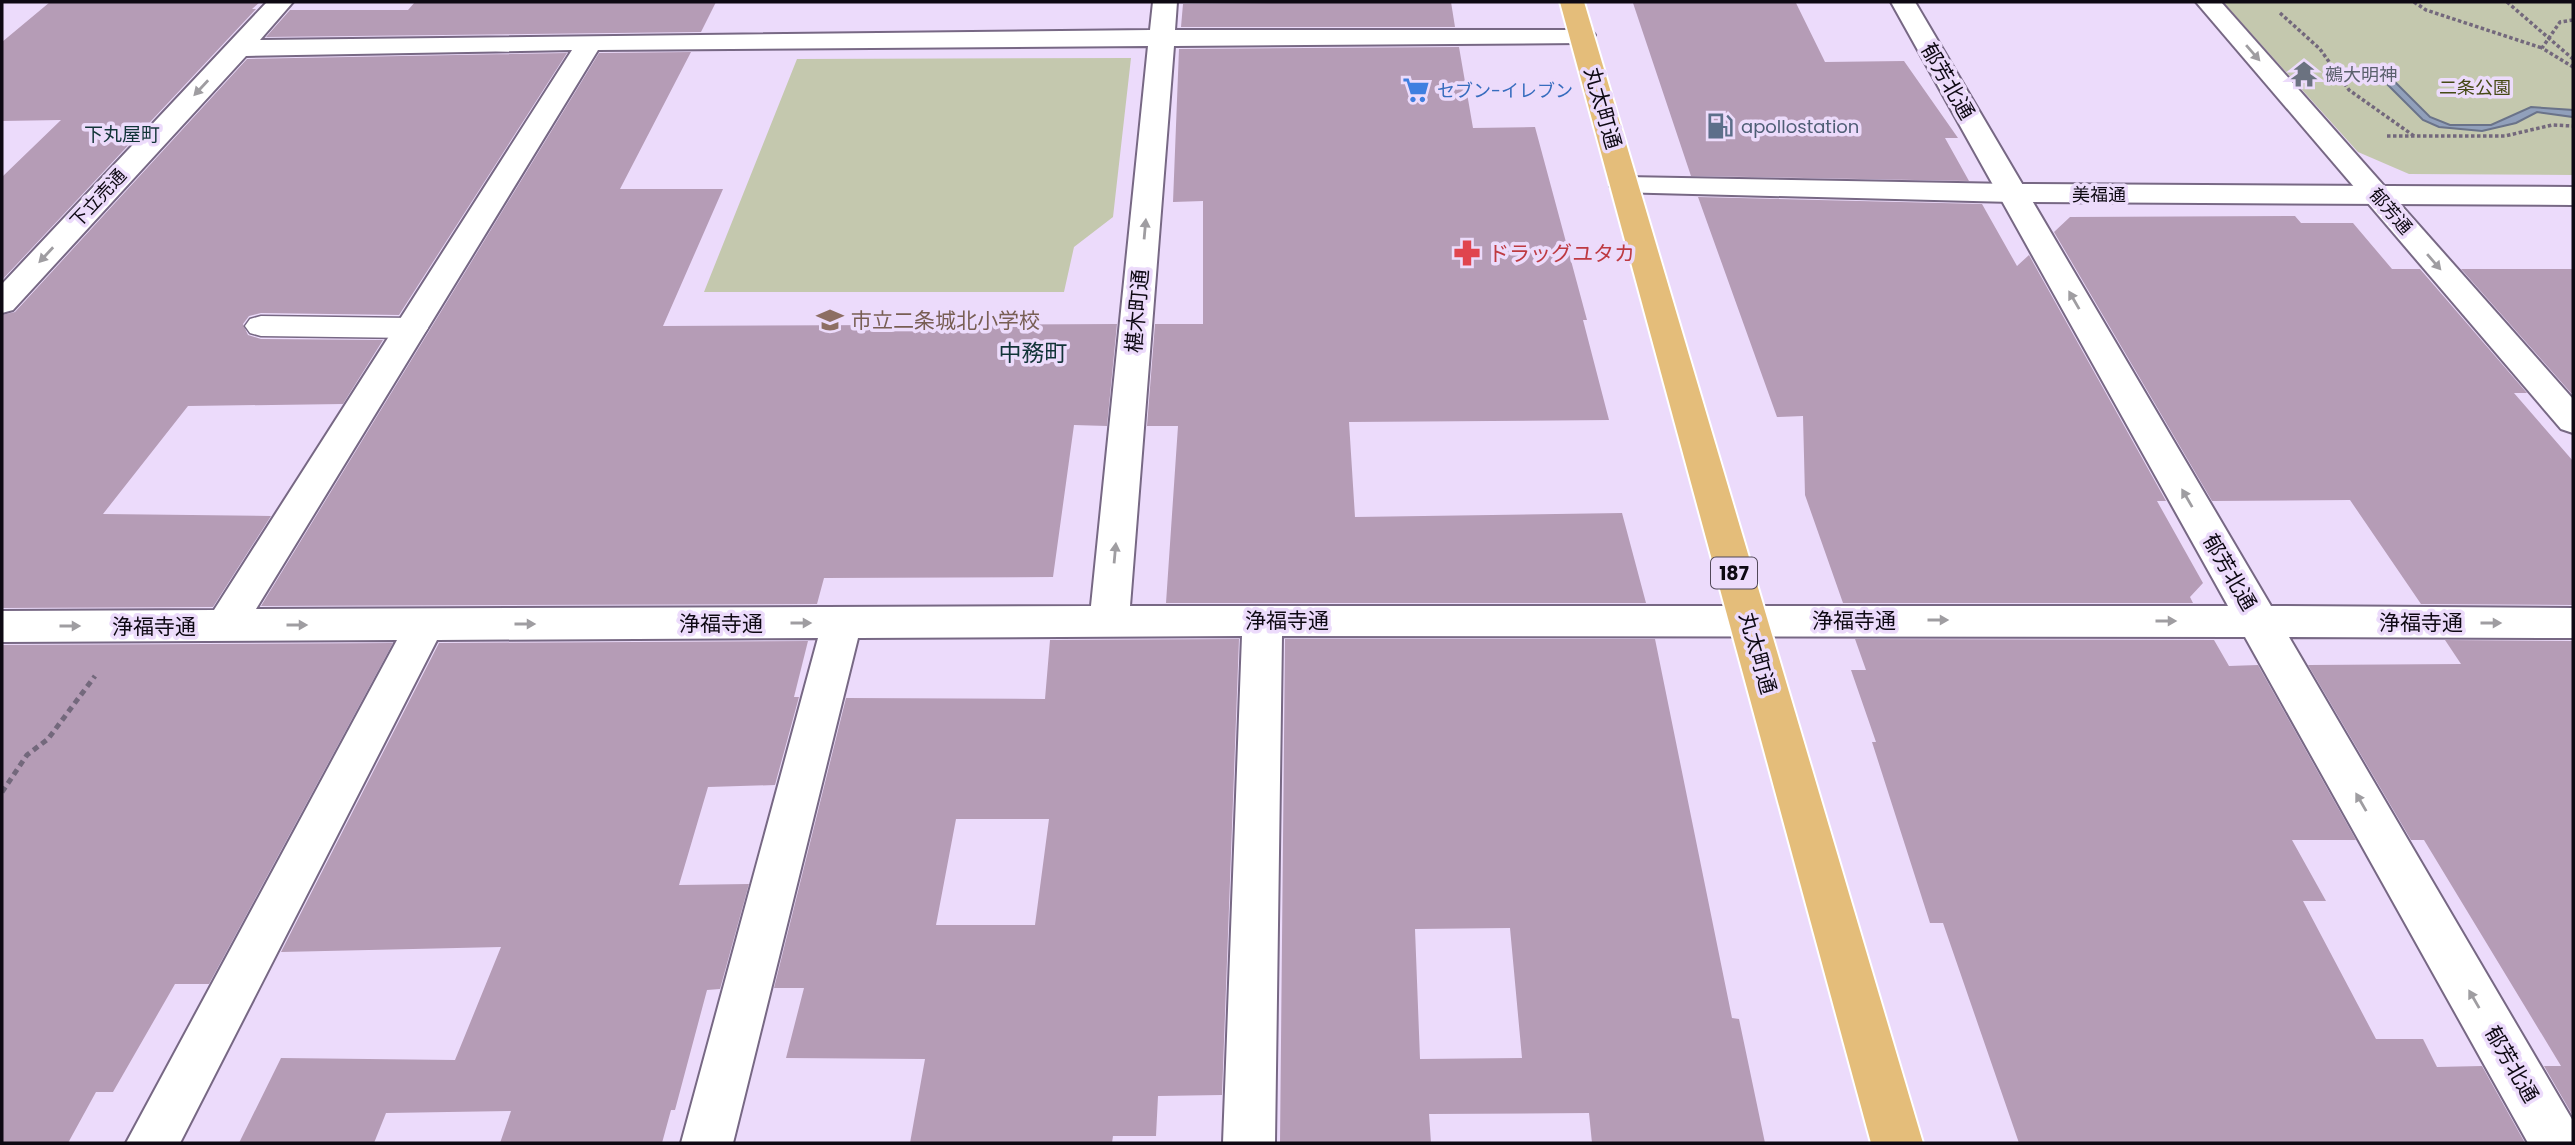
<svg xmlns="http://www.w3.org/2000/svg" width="2575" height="1145" font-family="Poppins,'Noto Sans JP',sans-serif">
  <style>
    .green { fill: #c4c8ae }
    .water { fill: #91a0bb; stroke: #6a7389; stroke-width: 2 }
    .building { fill: #b59cb6; fill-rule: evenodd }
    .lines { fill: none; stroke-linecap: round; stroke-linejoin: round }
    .service-casing { stroke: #776884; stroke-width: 3 }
    .minor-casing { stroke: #776884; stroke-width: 4 }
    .tertiary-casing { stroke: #776884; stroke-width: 4 }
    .primary-casing { stroke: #fff; stroke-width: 4 }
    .path-far1 { stroke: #73687c; stroke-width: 3.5; stroke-dasharray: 3.5 2.5; stroke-linecap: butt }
    .path { stroke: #73687c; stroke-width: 5; stroke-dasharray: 6 4.5; stroke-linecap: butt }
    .service { fill: #fff; fill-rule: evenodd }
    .minor { fill: #fff; fill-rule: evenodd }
    .tertiary { fill: #fff; fill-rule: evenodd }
    .primary { fill: #e4bd7a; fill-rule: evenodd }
    .oneway { fill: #9f9da1 }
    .labels { text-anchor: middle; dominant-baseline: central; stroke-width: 7; stroke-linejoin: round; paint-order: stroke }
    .far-worship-label { font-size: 18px; fill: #5b616d; stroke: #ecdbfb; text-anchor: start }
    .far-park-label { font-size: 18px; fill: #464a16; stroke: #ecdbfb }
    .far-shop-label { font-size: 18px; fill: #366cbe; stroke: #ecdbfb; text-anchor: start }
    .far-service-label { font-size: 18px; fill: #4e5e75; stroke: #ecdbfb; text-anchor: start }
    .far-street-label { font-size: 18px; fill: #0e0913; stroke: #ecdbfb }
    .far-neighbourhood-label { font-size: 19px; fill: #123438; stroke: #ecdbfb }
    .shield { fill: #ecdbfb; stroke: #514859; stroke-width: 2 }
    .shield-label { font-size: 19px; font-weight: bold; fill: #0e0913 }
    .street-label { font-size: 21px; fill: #0e0913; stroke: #ecdbfb }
    .health-label { font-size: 21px; fill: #be3a42; stroke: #ecdbfb; text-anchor: start }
    .education-label { font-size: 21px; fill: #785e54; stroke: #ecdbfb; text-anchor: start }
    .neighbourhood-label { font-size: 23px; fill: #123438; stroke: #ecdbfb }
  </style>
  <rect width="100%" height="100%" fill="#ecdbfb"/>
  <!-- green -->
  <g class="green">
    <path d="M2223 2H2573V175L2409 174 2358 152Z"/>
    <path d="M1131 58 1113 217 1074 247 1064 292H704L797 59Z"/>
  </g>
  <!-- water -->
  <path class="water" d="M2392 79 2430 117 2450 125H2491L2531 107 2573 110V117L2537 112 2516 123 2482 131 2439 127 2423 120 2388 85Z"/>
  <!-- building -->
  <g class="building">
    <path d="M50 2H260L252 9H256L2 280V177L61 120 2 121V42Z"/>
    <path d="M415 2H716L701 32 266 37 290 10H408Z"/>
    <path d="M1358 2H1451L1455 27H1181L1183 4Z"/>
    <path d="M1633 3H1796L1825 62 1904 61 1958 138H1945L1969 181 1691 176Z"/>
    <path d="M1459 47 1473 128 1535 127 1587 320H1583L1609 420 1349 422 1355 517 1622 513 1646 603H1166L1178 426H1147L1155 324H1203V201L1173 202 1179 49Z"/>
    <path d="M691 52 620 189H723L663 326 1117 324 1107 426 1074 425 1053 577 824 578 817 604 261 606 599 53Z"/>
    <path d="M567 53 399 315 261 313 249 316 243 324 248 335 261 339 383 340 343 404 188 406 103 514 271 516 213 607 2 608V315L15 312 247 59Z"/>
    <path d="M1698 197 1982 204 2017 266 2029 255 2166 501H2157L2203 583 2190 597 2193 603H1843L1805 495 1803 416 1777 417Z"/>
    <path d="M2295 216 2301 223H2353L2392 269H2420L2527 393H2514L2573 461V605L2421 604 2350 500 2212 501 2054 232 2070 217Z"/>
    <path d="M2461 269H2573V393H2571Z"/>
    <path d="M1239 639 1222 1095 1158 1096 1156 1136H1113L1112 1143H910L925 1059 786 1058 804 988H774L846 698 1045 699 1050 640ZM956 819H1049L1035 925H936Z"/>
    <path d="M1285 639H1655L1732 1018 1739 1019 1765 1143H1592L1589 1113 1429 1114 1431 1143H1280ZM1510 928 1522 1058 1420 1059 1415 929Z"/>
    <path d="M1855 639 2214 640 2229 666 2258 665 2356 840H2292L2326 901H2303L2376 1039H2423L2437 1067 2482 1066 2525 1143H2019L1943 923H1930L1872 742H1876L1851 670H1866Z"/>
    <path d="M2445 640 2573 641V1116L2544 1066H2561L2424 840H2411L2308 665 2461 664Z"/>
    <path d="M808 641 794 697H799L775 785 708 787 679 885 749 884 720 989 707 990 675 1110H671L662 1143H500L511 1111 386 1113 374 1143H239L281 1058 455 1060 501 947 281 952 439 643Z"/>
    <path d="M393 643 209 984H175L113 1092H96L68 1143H2V645Z"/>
  </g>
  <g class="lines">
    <!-- service casing -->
    <g class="service-casing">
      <path id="service" d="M261 316 412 318 423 321 428 328 423 335 412 338 261 336 250 333 245 326 250 319Z"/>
    </g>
    <!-- minor casing -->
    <g class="minor-casing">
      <g id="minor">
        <path d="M267 2H293L260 40 1150 30 1153 2H1177L1175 30H1591L1595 35 1591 40 1582 43 1174 46 1130 606H2228L1891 2H1915L2271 606 2573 608V638L2289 637 2573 1121V1143H2528L2245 637 1282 636 1275 1143H1223L1242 636 858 638 733 1143H681L818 638 437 640 180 1143H126L397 640 2 642V611L214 610 572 50 246 56 13 310 2 313V284ZM1148 46 1091 606 256 609 598 50Z"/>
        <path d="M2196 2H2221L2573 399V433L2561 429Z"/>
      </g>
    </g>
    <!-- tertiary casing -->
    <g class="tertiary-casing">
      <path id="tertiary" d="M1625 177 2012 184 2573 187V205L2012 202 1615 192 1610 186 1615 180Z"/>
    </g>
    <!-- primary casing -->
    <g class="primary-casing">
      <path id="primary" d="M1560 2H1584L1923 1143H1871Z"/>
    </g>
    <!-- path-far1 -->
    <g class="path-far1">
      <path d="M2414 2 2426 10 2542 48"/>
      <path d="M2507 2 2573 59"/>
      <path d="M2280 13 2320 49 2349 90 2414 136"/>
      <path d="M2573 20 2560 22 2542 48 2573 67"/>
      <path d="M2387 136H2505L2552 125 2573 126"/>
    </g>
    <!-- path -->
    <path class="path" d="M2 792 27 755 48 739 95 676"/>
    <!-- service -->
    <use href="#service" class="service"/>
    <!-- minor -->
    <use href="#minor" class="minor"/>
    <!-- tertiary -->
    <use href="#tertiary" class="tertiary"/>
    <!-- primary -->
    <use href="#primary" class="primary"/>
  </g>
  <!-- one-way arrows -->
  <defs><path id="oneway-solid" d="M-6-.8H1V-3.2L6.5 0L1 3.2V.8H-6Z" transform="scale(1.75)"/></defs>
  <g class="oneway">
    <use href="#oneway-solid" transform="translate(2253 53) rotate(49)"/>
    <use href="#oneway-solid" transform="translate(201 88) rotate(133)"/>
    <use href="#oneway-solid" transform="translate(1145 229) rotate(-85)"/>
    <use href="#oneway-solid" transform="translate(46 255) rotate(133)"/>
    <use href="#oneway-solid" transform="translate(2434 262) rotate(49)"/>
    <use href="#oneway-solid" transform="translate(2074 300) rotate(-120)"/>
    <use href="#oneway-solid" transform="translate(2187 498) rotate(-120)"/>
    <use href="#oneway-solid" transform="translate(1115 553) rotate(-85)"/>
    <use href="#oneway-solid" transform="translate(1938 620)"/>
    <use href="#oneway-solid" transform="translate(2166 621)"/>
    <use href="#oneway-solid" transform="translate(801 623)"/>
    <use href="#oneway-solid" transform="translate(2491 623)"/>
    <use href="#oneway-solid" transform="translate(525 624)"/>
    <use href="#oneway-solid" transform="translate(297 625)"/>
    <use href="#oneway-solid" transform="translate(70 626)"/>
    <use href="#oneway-solid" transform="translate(2361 802) rotate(-120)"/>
    <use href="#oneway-solid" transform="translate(2474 999) rotate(-120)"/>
  </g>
  <!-- icons -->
  <defs>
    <g id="temple-bare" transform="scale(2.1)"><path d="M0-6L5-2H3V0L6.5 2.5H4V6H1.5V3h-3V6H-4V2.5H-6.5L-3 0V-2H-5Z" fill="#6b7280" stroke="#ecdbfb" stroke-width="2.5" paint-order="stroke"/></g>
    <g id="supermarket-bare" transform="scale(2.1)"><path d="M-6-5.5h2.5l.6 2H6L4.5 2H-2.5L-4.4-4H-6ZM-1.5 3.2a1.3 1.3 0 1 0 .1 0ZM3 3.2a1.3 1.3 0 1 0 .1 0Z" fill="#3f7fe0" stroke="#ecdbfb" stroke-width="2.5" paint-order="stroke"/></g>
    <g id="fuel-bare" transform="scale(2.1)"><path d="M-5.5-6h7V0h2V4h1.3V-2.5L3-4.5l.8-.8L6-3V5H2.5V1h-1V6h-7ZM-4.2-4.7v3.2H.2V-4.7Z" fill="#5c6f8a" stroke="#ecdbfb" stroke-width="2.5" paint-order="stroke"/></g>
    <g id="pharmacy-bare" transform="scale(2.1)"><path d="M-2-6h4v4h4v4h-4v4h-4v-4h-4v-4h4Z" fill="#e0444e" stroke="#ecdbfb" stroke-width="2.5" paint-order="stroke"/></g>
    <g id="school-bare" transform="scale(2.1)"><path d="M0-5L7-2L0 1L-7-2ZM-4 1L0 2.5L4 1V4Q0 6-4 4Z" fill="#8d6e63" stroke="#ecdbfb" stroke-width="2.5" paint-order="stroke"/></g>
  </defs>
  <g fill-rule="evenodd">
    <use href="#temple-bare" x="2304" y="74"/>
    <use href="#supermarket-bare" x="1416" y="90"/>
    <use href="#fuel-bare" x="1720" y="126"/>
    <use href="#pharmacy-bare" x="1467" y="253"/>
    <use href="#school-bare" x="830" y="320"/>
  </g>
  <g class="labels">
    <!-- far-worship labels -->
    <g class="far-worship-label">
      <text x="2325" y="74">鵺大明神</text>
    </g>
    <!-- far-park labels -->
    <g class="far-park-label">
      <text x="2475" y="87">二条公園</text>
    </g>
    <!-- far-shop labels -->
    <g class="far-shop-label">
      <text x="1437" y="90">セブン-イレブン</text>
    </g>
    <!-- far-service labels -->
    <g class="far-service-label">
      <text x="1741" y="126">apollostation</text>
    </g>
    <!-- far-street labels -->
    <g class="far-street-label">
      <text x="2099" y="194">美福通</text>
      <text transform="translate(98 198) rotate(-47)">下立売通</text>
      <text transform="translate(2391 211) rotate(49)">郁芳通</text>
    </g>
    <!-- far-neighbourhood labels -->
    <g class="far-neighbourhood-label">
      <text x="122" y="134">下丸屋町</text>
    </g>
    <!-- shield labels -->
    <rect class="shield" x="1711" y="557.5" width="46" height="31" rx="5"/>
    <g class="shield-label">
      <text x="1734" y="573">187</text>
    </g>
    <!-- street labels -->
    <g class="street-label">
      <text transform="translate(1948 81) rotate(60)">郁芳北通</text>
      <text transform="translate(1603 108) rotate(74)">丸太町通</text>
      <text transform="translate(1137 311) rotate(-85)">椹木町通</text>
      <text transform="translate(2230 572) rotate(60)">郁芳北通</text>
      <text x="1287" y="620">浄福寺通</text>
      <text x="1854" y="620">浄福寺通</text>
      <text x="2421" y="622">浄福寺通</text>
      <text x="721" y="623">浄福寺通</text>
      <text x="154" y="626">浄福寺通</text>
      <text transform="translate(1758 653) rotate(74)">丸太町通</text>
      <text transform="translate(2512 1064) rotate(60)">郁芳北通</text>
    </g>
    <!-- health labels -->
    <g class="health-label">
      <text x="1488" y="253">ドラッグユタカ</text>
    </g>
    <!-- education labels -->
    <g class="education-label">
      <text x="851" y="320">市立二条城北小学校</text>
    </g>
    <!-- neighbourhood labels -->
    <g class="neighbourhood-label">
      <text x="1033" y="353">中務町</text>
    </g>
  </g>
  <!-- border -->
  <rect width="2575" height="1145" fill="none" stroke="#0e0913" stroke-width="7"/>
</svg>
